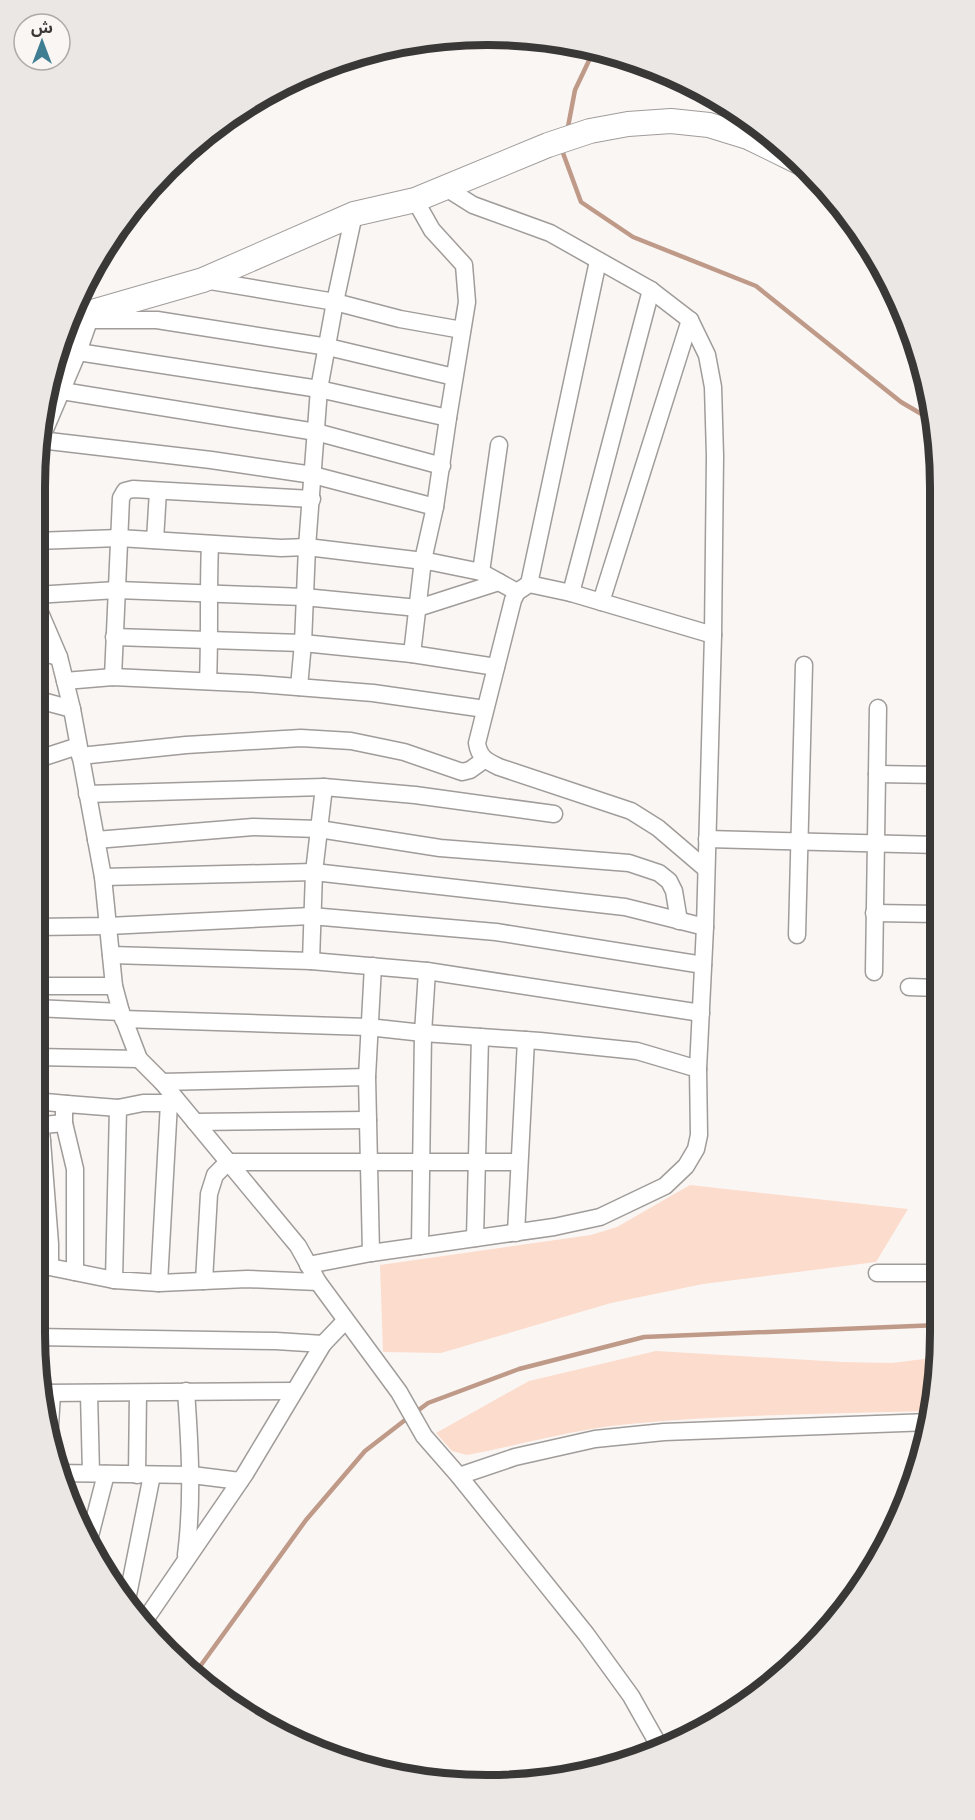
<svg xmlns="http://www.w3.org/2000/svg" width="975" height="1820" font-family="'Fira Sans Condensed','Noto Sans Arabic',sans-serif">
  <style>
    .green { fill: #fcdccc }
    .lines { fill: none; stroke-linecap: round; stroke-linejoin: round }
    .stream { stroke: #bf9a88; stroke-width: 4.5 }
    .street-casing { stroke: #a09c9a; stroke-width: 19 }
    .secondary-casing { stroke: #a09c9a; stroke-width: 26 }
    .street { stroke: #fff; stroke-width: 16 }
    .secondary { stroke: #fff; stroke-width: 24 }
    .rim { fill: none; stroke: #393837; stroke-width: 8 }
  </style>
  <rect width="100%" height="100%" fill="#faf6f4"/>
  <!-- green -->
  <g class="green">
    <path d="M690 1185 908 1209 876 1262 703 1284 611 1303 441 1353 383 1352 380 1265 591 1235 617 1227Z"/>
    <path d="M656 1351 842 1362 892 1363 940 1357V1362L931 1411C831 1414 729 1414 629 1424 574 1429 521 1445 467 1455L452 1451 436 1433 529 1381Z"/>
  </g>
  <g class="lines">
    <!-- stream -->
    <g class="stream">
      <path d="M567 132 575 90 594 50"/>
      <path d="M564 149 563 153 581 202 633 237 756 286 901 402 935 422"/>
      <path d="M416 1412 428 1403 519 1369 644 1337 939 1325"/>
      <path d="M196 1672 306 1520 365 1451 409 1417"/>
    </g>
    <!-- street casing -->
    <g class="street-casing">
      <g id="street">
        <path d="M204 280 335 302 400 319 462 330"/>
        <path d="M89 320H157L328 347 454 377"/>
        <path d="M78 352 319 389 448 418"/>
        <path d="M62 391 316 432 442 466"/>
        <path d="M40 440 211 460 313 475 435 507"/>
        <path d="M37 448 78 352 92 312"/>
        <path d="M155 540 158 491"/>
        <path d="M35 541 119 538 281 548 307 547 432 562 481 572 517 592"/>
        <path d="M481 572 499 445"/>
        <path d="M529 584 598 261"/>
        <path d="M571 593 651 290"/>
        <path d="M35 595 117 590 304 597 418 608 499 582"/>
        <path d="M35 601 59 657 72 709 103 877 114 986 121 1012 139 1059 162 1082 298 1246 318 1282 399 1392 424 1436 459 1476 586 1634 631 1696 662 1751"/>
        <path d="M601 602 690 320"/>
        <path d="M114 637 303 643 412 654 423 560 435 507 448 418 467 302 464 265 432 230 415 200"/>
        <path d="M35 651 59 657"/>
        <path d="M412 654 496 667"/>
        <path d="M113 677 121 498 125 491 133 489 312 499"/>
        <path d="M65 681 113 677 259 684 373 693 485 709"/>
        <path d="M208 681C210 635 208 589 210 544"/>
        <path d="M299 687 303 643 307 547 319 389 335 302 354 214"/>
        <path d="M35 699 72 709"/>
        <path d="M80 756 186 745 301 738 351 741 404 752 462 772 470 770 484 760"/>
        <path d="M35 760 78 746"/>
        <path d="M877 774 938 775"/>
        <path d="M87 794 324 787"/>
        <path d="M707 839 938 845"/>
        <path d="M96 840 253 827 319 829 440 848 629 863 659 873 669 881 674 891 679 921"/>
        <path d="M706 869 658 828 631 811 499 767C486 761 479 757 477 743L513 600 517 592 529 584 571 593 713 635"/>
        <path d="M103 877 314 872 625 907 705 927"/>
        <path d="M874 913 938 914"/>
        <path d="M35 927 108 926 311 916 496 932 703 965"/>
        <path d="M797 935 804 665"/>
        <path d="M111 955 311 961 427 971 701 1013"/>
        <path d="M311 961 314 872 324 787 415 795 554 814"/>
        <path d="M874 972 878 708"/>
        <path d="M35 986H114"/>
        <path d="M909 987 938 988"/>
        <path d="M35 1008 121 1012"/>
        <path d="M123 1019 368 1027 423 1033 540 1041 637 1051 698 1069"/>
        <path d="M35 1057 139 1059"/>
        <path d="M162 1082 367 1077"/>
        <path d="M173 1096 169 1103H143L118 1108 114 1280 159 1283 247 1279 318 1282"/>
        <path d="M35 1101 67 1104"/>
        <path d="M195 1122 368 1120"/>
        <path d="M42 1141 41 1130 43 1125 64 1123"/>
        <path d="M35 1142 42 1141 50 1244V1266"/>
        <path d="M516 1233 526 1040"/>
        <path d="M475 1238 480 1037"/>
        <path d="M420 1246 423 1033 427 971"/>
        <path d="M371 1253 367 1077 373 966"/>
        <path d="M35 1264 114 1280"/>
        <path d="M308 1265 371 1253 554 1227 600 1217 665 1186 686 1166 696 1149 699 1135 698 1069 705 927 713 635 715 456 713 387 707 355 690 320 651 290 550 233 473 205 446 188"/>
        <path d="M75 1272V1169L64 1123V1112L67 1104 118 1108"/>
        <path d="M877 1273H939"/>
        <path d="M204 1281 209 1194 215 1175 228 1162H519"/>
        <path d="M159 1283 169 1103"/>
        <path d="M35 1337 276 1341 323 1344"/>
        <path d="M186 1391C190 1446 193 1500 186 1555"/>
        <path d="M45 1393 294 1391"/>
        <path d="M89 1394 91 1473"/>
        <path d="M50 1426 52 1393"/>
        <path d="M58 1473 192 1475 240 1481"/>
        <path d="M137 1475 138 1393"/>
        <path d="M459 1476 515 1457 595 1439 664 1432 930 1422"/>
        <path d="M90 1536 106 1474"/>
        <path d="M126 1605 152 1475"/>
        <path d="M143 1623 245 1474 323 1344 345 1321"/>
      </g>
    </g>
    <!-- secondary casing -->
    <g class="secondary-casing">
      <path id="secondary" d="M73 315 92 312 203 280 354 214 415 200 548 145 590 131 628 124 671 121 709 125 748 137 801 163"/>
    </g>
    <!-- street -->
    <use href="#street" class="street"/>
    <!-- secondary -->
    <use href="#secondary" class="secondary"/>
  </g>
  <!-- crop -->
  <path d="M0 0H975V1820H0ZM487 45H488A442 442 0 0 1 930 487V1333A442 442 0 0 1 488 1775H487A442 442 0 0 1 45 1333V487A442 442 0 0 1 487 45Z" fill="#ebe7e5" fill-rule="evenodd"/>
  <path class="rim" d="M487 45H488A442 442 0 0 1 930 487V1333A442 442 0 0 1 488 1775H487A442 442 0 0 1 45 1333V487A442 442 0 0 1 487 45Z"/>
  <!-- north arrow -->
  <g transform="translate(42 42)"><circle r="28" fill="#faf6f4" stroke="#adaaa8" stroke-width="1.5"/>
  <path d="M0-4.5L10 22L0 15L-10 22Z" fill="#3e7d92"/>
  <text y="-9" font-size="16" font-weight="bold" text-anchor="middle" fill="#393837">ش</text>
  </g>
</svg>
